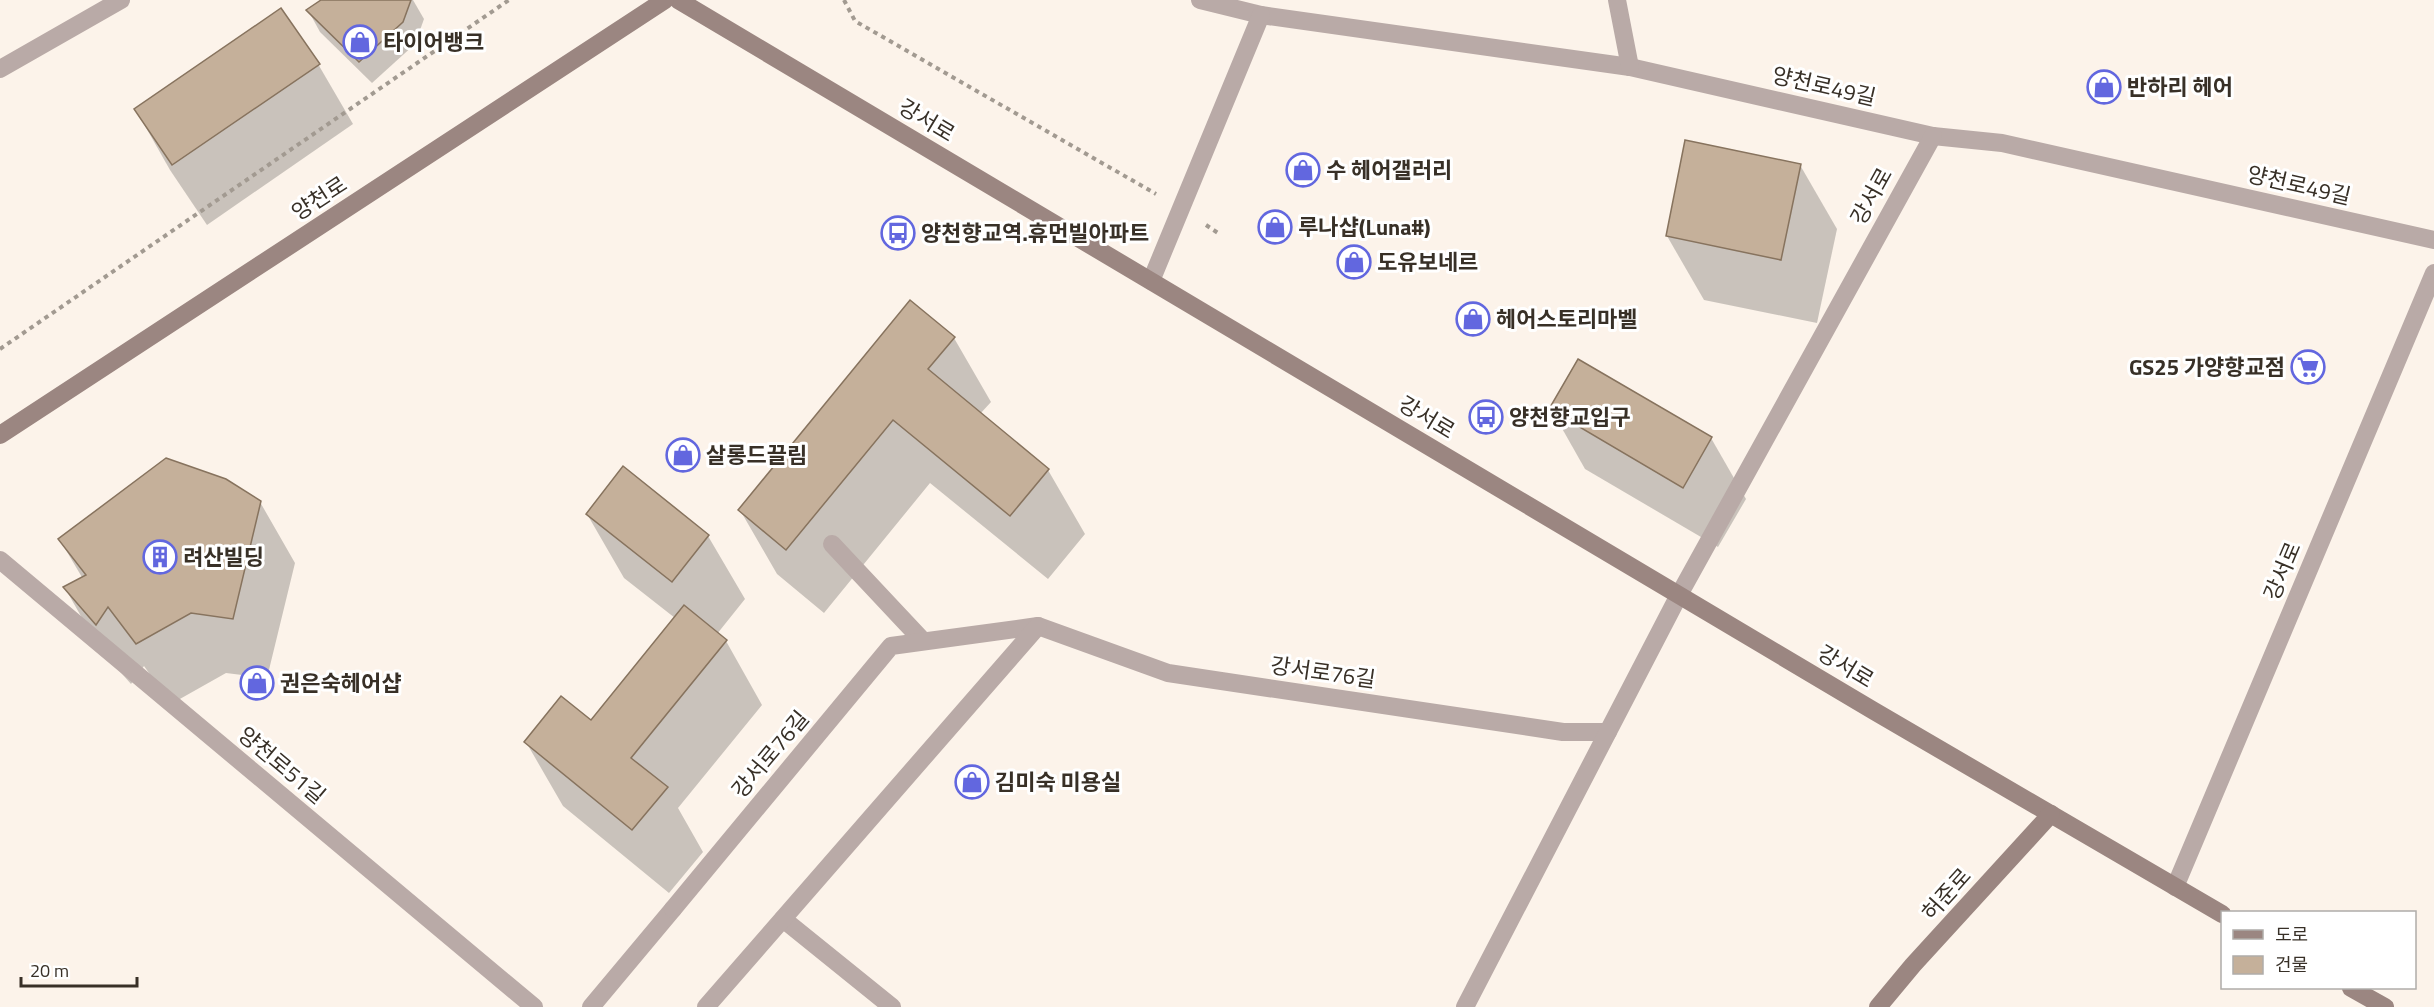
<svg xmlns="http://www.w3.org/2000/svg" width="2434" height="1007" font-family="'Titillium Web','Noto Sans KR',sans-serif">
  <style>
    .shadow { fill: #0003 }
    .building { fill: #c5b09a; stroke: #87735e; stroke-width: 1.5 }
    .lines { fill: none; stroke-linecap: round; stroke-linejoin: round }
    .path { stroke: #a29a91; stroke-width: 4; stroke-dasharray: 4.5 4.5; stroke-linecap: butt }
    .lane { stroke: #b9aaa7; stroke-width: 18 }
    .street { stroke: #b9aaa7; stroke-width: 18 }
    .secondary { stroke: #9b8681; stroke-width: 18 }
    .labels { text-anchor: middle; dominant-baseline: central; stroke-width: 6; stroke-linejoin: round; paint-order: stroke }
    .poi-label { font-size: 22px; font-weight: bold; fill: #383027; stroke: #fff; text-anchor: start }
    .street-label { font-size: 22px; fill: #383027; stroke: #fff }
  </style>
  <rect width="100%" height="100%" fill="#fcf3ea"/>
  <!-- shadow -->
  <g class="shadow">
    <path d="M324 0H413L424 19 415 44 372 83 320 32 308 10Z"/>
    <path d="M318 64 353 124 207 225 170 170 136 110Z"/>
    <path d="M1800 165 1837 229 1817 323 1704 300 1667 236Z"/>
    <path d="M954 338 991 402 980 414 1048 470 1085 534 1048 579 930 483 824 613 777 574 740 510Z"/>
    <path d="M1551 409 1711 438 1746 499 1718 547 1585 469Z"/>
    <path d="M260 502 295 563 267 678 226 673 171 704 144 666 131 684 99 648 65 588 83 579 60 540Z"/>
    <path d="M587 514 708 536 745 599 717 634 726 641 762 705 678 808 703 852 669 893 563 806 526 742 591 722 675 618 624 578Z"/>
  </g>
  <!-- building -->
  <g class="building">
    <path d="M321 0H411L403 22 359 62 306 10Z"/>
    <path d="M281 8 320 64 172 165 134 109Z"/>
    <path d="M1685 140 1801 164 1781 260 1666 236Z"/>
    <path d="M910 300 955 337 928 369 1049 469 1010 516 893 420 786 550 738 510Z"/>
    <path d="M1578 359 1712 437 1683 488 1549 409Z"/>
    <path d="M166 458 226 479 261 501 233 619 191 613 136 644 108 607 96 625 63 587 86 575 58 539Z"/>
    <path d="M623 466 709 535 672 582 586 514Z"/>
    <path d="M684 605 727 640 631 758 668 787 632 830 524 742 561 696 591 720Z"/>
  </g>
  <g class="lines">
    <!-- path -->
    <g class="path">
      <path d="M844 0 855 21 1156 194"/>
      <path d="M1206 225 1218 233"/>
      <path d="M0 349 509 0"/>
    </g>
    <!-- lane -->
    <g class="lane">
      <path d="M832 544 923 641"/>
      <path d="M591 1007 673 909"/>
    </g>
    <!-- street -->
    <g class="street">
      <path d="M1200 0 1261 15 1630 67 1933 136 2002 143 2434 240"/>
      <path d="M1617 0 1630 67"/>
      <path d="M0 69 121 0"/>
      <path d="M1151 281 1261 15"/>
      <path d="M0 560 534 1007"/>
      <path d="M2175 887 2434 273"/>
      <path d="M673 909 891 646 1038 626 1168 673 1563 732H1608"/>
      <path d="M783 919 892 1007"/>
      <path d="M706 1007 1038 626"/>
      <path d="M1465 1007 1679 595 1933 136"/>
    </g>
    <!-- secondary -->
    <g class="secondary">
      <path d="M678 0 1874 711 2222 914"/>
      <path d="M0 435 665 0"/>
      <path d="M2351 988 2385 1007"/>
      <path d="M1878 1007 1913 965 2051 814"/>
    </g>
  </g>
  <!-- icons -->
  <defs>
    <g id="shop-ring" transform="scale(1.725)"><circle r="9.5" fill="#fff" stroke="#6267df" stroke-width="1.5"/><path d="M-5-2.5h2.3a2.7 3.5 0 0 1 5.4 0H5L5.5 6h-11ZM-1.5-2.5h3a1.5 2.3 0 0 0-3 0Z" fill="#6267df"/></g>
    <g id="bus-ring" transform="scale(1.725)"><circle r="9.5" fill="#fff" stroke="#6267df" stroke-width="1.5"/><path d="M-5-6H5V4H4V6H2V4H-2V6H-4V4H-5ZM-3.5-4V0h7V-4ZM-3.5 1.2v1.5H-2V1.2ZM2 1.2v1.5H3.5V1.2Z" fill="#6267df"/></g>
    <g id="supermarket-ring" transform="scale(1.725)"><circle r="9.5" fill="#fff" stroke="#6267df" stroke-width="1.5"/><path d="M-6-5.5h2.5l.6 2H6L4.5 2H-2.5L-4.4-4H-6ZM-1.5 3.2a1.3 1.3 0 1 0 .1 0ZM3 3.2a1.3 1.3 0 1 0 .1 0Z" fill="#6267df"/></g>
    <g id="building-ring" transform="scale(1.725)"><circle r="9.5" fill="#fff" stroke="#6267df" stroke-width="1.5"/><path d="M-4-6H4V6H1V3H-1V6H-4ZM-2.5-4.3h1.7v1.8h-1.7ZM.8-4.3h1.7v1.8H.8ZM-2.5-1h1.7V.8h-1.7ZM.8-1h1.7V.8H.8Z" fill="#6267df"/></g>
  </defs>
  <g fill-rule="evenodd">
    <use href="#shop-ring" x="360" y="42"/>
    <use href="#shop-ring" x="2104" y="87"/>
    <use href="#shop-ring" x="1303" y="170"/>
    <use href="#shop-ring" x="1275" y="227"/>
    <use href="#bus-ring" x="898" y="233"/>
    <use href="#shop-ring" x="1354" y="262"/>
    <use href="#shop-ring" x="1473" y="319"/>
    <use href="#supermarket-ring" x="2308" y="367"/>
    <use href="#bus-ring" x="1486" y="417"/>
    <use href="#shop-ring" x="683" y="455"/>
    <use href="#building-ring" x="160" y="557"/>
    <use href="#shop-ring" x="257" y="683"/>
    <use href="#shop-ring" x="972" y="782"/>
  </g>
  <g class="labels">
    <!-- poi labels -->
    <g class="poi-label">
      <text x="383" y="42">타이어뱅크</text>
      <text x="2127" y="87">반하리 헤어</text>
      <text x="1326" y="170">수 헤어갤러리</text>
      <text x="1298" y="227">루나샵(Luna#)</text>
      <text x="921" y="233">양천향교역.휴먼빌아파트</text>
      <text x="1377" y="262">도유보네르</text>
      <text x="1496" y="319">헤어스토리마벨</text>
      <text x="2285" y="367" text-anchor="end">GS25 가양향교점</text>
      <text x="1509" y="417">양천향교입구</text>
      <text x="706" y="455">살롱드끌림</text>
      <text x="183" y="557">려산빌딩</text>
      <text x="280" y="683">권은숙헤어샵</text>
      <text x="995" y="782">김미숙 미용실</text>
    </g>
    <!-- street labels -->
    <g class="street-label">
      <text transform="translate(1824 86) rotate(13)">양천로49길</text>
      <text transform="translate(927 120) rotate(31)">강서로</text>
      <text transform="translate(2299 185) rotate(13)">양천로49길</text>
      <text transform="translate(1871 196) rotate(-61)">강서로</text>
      <text transform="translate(319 198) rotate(-33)">양천로</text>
      <text transform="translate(1427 417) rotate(31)">강서로</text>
      <text transform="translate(2282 571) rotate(-67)">강서로</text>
      <text transform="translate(1846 666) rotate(31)">강서로</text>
      <text transform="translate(1323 672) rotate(8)">강서로76길</text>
      <text transform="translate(770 754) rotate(-50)">강서로76길</text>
      <text transform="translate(282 765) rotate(40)">양천로51길</text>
      <text transform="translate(1946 894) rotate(-48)">허준로</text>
    </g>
  </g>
  <!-- legend -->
  <rect x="2221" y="911" width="195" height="78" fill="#ffffff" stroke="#afaca9" stroke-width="1.5"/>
  <rect x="2233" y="930" width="30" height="9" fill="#9b8681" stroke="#afaca9" stroke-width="1.5"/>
  <text x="2275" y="941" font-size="18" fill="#383027">도로</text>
  <rect x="2233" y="956" width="30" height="18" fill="#c5b09a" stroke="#afaca9" stroke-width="1.5"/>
  <text x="2275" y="971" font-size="18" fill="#383027">건물</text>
  <!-- scale -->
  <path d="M21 977v9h116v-9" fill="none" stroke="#383027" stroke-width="3"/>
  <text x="30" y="977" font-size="18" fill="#383027" stroke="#ffffff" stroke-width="4.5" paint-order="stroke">20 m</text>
</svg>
